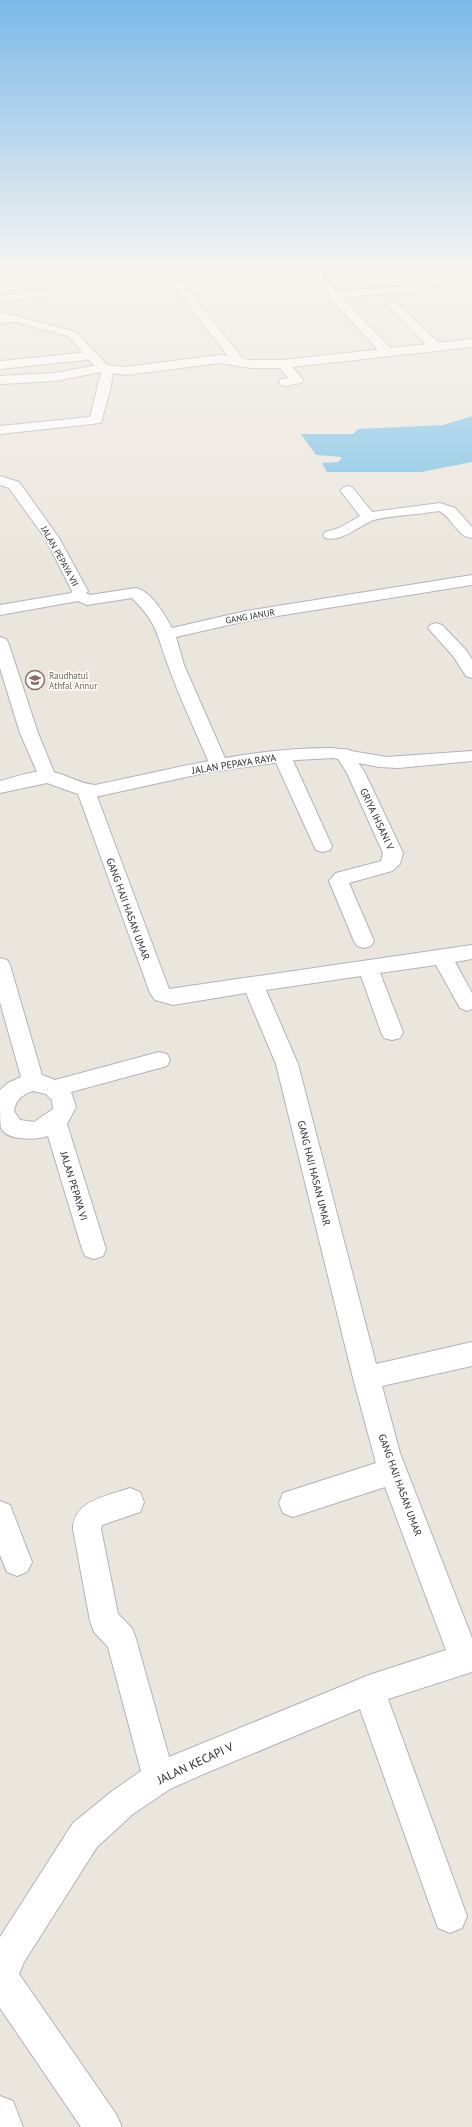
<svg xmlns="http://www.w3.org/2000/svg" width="472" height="2127" font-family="'PT Sans',sans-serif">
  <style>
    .water { fill: #78c0e5 }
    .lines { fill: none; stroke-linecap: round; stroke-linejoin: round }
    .minor-casing { stroke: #b1b2bd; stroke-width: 2 }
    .tertiary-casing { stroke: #b1b2bd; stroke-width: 2 }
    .secondary-casing { stroke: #b1b2bd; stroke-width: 2 }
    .minor { fill: #fff; fill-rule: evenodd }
    .tertiary { fill: #fff; fill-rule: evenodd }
    .secondary { fill: #fff; fill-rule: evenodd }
    .labels { text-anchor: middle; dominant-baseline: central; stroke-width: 3; stroke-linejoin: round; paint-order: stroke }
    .far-street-label { font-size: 9px; fill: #2a2a2a; stroke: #fff }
    .far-education-label { font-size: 9px; fill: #785e54; stroke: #fff; text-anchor: start }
    .street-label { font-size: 10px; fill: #2a2a2a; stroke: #fff }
    .near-street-label { font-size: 12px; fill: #2a2a2a; stroke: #fff }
  </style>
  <rect width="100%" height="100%" fill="#ebe6dd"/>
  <!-- water -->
  <path class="water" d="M472 416V462L421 472H327L322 463 338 462 341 459V457L316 455 301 434H353L358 429 443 425Z"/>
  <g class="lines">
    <!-- minor casing -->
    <g class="minor-casing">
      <g id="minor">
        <path d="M160 268H171L243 359 245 362 243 365H235Z"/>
        <path d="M323 268H342L341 270 321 275 336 291 428 285 434 288 428 291 342 297 391 349 393 352 387 356 383 355 312 279 310 273 311 271Z"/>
        <path d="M46 290 52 293 50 295 0 302V296Z"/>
        <path d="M392 301 396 302 439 343 441 346 439 349H431L386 304Z"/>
        <path d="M15 315 19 316 21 318 19 320 0 324V318Z"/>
        <path d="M90 352 96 356 94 359 0 369V361Z"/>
        <path d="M283 360 287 361 301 377 303 380 301 383 285 386 281 385 279 382 281 379 288 378 277 364Z"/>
        <path d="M103 364 111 366 113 369 111 386 101 423 0 434V426L90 417 101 372 55 381 0 384V376L55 373Z"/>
        <path d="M0 476 19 482 59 538 88 591 86 593 90 595 136 588C152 592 164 614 172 628L246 611 472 575V585L246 621 176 637 184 665 228 765 225 769 219 770 213 769 210 765C196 732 180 699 168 665 156 633 158 624 132 598L87 605 78 601 0 615V605L71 593 72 591 45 538 9 488 0 485Z"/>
        <path d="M347 486 352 487 372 512 440 503 455 508 472 527V538C457 537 452 517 439 511 423 514 383 516 371 521 356 528 342 542 325 538L323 535 325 532 339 528 360 516 340 490Z"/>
        <path d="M436 623 442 625 466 650 472 659V678L466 676 453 656 428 628 430 625Z"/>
        <path d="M0 637 6 639 8 642 38 733 56 777 53 781 47 783 41 781 20 733 0 668Z"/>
        <path d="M344 749 350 750 365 773 403 853 400 864 392 871 349 883 374 941 371 946 364 948 357 946 354 941 329 881 336 873 378 862 381 861 383 853 347 773 335 754 338 750Z"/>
        <path d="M282 751 288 752 291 756 332 846 330 850 323 852 316 850 314 846 273 756 276 752Z"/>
        <path d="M86 785 92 787 95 791 169 989 472 945V959L455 962 472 993V1009L467 1011 460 1008 436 965 380 973 403 1032 400 1038 392 1040 384 1038 381 1032 361 976 266 990 298 1064 376 1364 472 1342V1366L382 1386 400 1453 472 1638V1672L388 1699 467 1916 462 1928 450 1933 438 1928 360 1709 206 1773 170 1789 133 1814 97 1847 24 1962 19 1974 116 2114 122 2127H81L0 2008V1937L73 1823 111 1792 141 1771 108 1647 94 1632 90 1621 73 1529C73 1500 108 1496 130 1488L140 1492 144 1502 140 1512 102 1525 101 1529 118 1614 132 1628 136 1639 169 1757 369 1675 446 1650 385 1487 293 1517 283 1513 279 1503 283 1493 376 1463 353 1378 276 1064 246 993 173 1005 155 1000 150 993 77 791 80 787Z"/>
        <path d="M0 958 7 960 10 965 42 1075 55 1080 159 1052 167 1054 170 1060 167 1066 71 1092 76 1107 67 1124 106 1249 103 1256 94 1259 85 1256 82 1249 48 1136C36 1140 7 1141 1 1128 0 1121 0 1098 0 1090L8 1083 21 1077 0 1002ZM33 1091 46 1094 52 1100 53 1109 34 1122 20 1120 14 1111C16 1099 22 1095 33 1091Z"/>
        <path d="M0 1501 10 1505 32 1562 27 1572 17 1576 7 1572 0 1555Z"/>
        <path d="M0 2096 13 2101 23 2127H0Z"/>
      </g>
    </g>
    <!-- tertiary casing -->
    <g class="tertiary-casing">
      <path id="tertiary" d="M333 748 387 757 472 751V761L398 768 379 767 333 758 296 760 209 772 95 797 75 793 47 783 0 793V781C17 777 35 769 53 772 68 775 80 784 95 785 173 769 253 747 333 748Z"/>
    </g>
    <!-- secondary casing -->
    <g class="secondary-casing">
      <path id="secondary" d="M0 312 76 332 107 365 126 367 220 355 251 360H283L472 339V347L283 368H251L220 363 126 375 99 371 68 336 0 318Z"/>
    </g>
    <!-- minor -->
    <use href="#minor" class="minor"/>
    <!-- tertiary -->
    <use href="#tertiary" class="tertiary"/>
    <!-- secondary -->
    <use href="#secondary" class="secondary"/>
  </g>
  <!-- sky -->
  <linearGradient id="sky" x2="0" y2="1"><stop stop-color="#7bb9e7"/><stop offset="0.47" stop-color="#f6f4f0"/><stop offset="1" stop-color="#f6f4f0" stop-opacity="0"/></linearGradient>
  <rect width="472" height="566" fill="url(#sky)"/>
  <!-- icons -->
  <defs>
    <g id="school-ring" transform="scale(1)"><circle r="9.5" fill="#fff" stroke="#8d6e63" stroke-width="1.5"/><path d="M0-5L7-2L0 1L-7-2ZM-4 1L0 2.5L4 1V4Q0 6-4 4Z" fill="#8d6e63"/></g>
  </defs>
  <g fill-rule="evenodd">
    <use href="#school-ring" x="35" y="680"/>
  </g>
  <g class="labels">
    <!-- far-street labels -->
    <g class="far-street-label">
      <text transform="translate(60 556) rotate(61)">JALAN PEPAYA VII</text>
      <text transform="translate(250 616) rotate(-10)">GANG JANUR</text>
    </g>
    <!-- far-education labels -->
    <g class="far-education-label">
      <text x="49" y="675">Raudhatul<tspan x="49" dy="10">Athfal Annur</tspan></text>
    </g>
    <!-- street labels -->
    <g class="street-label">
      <text transform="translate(234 764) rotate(-9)">JALAN PEPAYA RAYA</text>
      <text transform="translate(377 819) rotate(65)">GRIYA IHSANI V</text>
      <text transform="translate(128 909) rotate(70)">GANG HAJI HASAN UMAR</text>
      <text transform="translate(314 1173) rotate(76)">GANG HAJI HASAN UMAR</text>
      <text transform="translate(74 1186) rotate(73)">JALAN PEPAYA VI</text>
      <text transform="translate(400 1485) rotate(70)">GANG HAJI HASAN UMAR</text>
    </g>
    <!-- near-street labels -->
    <g class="near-street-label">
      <text transform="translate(195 1763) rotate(-25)">JALAN KECAPI V</text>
    </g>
  </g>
</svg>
